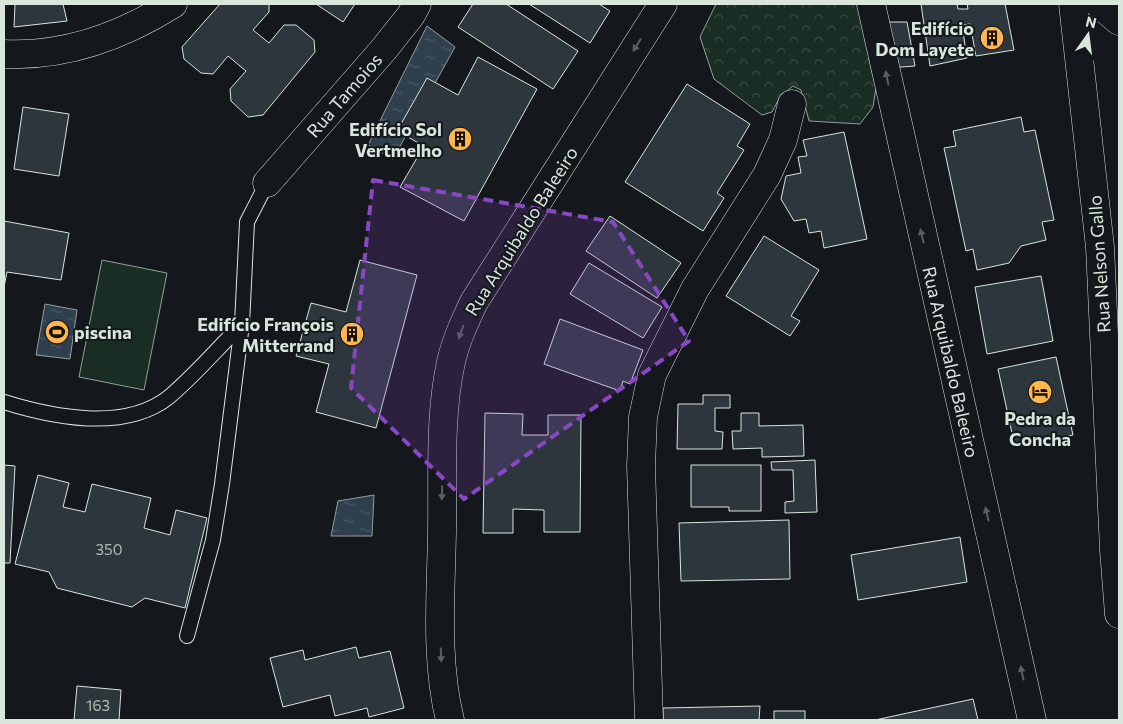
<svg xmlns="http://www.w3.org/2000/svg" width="1123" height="724" font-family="Commissioner,sans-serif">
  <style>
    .forest { fill: url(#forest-crowns); stroke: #939e99 }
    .park { fill: #1a2d24; stroke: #939e99 }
    .water { fill: url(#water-ripples); stroke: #939e99 }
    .building { fill: #2c363c; stroke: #d8e6dc }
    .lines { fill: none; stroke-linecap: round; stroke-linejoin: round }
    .service-casing { stroke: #d8e6dc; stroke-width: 16 }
    .minor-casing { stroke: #d8e6dc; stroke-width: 29 }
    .service { stroke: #14181c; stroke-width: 14 }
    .minor { stroke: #14181c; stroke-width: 28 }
    .oneway { fill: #59605f }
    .marked { fill: #8948c3; fill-opacity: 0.2; stroke: #8948c3; stroke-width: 4; stroke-dasharray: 10 6; stroke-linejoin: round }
    .labels { text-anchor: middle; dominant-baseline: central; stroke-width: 4; stroke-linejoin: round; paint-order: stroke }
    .number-label { font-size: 15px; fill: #adbab4 }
    .poi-label { font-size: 18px; font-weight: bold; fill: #d8e6dc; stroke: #14181c; text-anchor: end }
    .street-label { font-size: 18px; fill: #d8e6dc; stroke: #14181c }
  </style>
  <defs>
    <pattern id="forest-crowns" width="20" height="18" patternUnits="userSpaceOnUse" patternTransform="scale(1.25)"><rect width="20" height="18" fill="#1a2d24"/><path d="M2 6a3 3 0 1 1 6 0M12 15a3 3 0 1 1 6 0" fill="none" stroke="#3b4b43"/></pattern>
    <pattern id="water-ripples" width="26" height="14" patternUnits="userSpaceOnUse" patternTransform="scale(1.25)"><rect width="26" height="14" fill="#2f3f4d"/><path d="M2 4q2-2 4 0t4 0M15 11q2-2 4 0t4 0" fill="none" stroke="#4c5b66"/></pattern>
  </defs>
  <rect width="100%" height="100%" fill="#14181c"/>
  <!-- forest -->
  <path class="forest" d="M716 4H859L863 12 869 59 876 88 873 107 860 124 809 121 801 90 793 86 780 97 772 112 762 115 714 79 700 37Z"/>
  <!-- park -->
  <path class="park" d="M102 260 167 273 144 390 79 377Z"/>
  <!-- water -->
  <g class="water">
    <path d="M427 26 455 47 393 159 368 145Z"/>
    <path d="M45 304 77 310 70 359 36 355Z"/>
    <path d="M374 495 372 536H331L338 501Z"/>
  </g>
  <!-- building -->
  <g class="building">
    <path d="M15 4H63L67 21 14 27Z"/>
    <path d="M220 4H269V12L253 30 269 43 284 25H296L314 40 315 52 263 115 248 117 231 101 230 89 246 71 228 56 213 74 201 73 184 59 182 47Z"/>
    <path d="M316 4H355L343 22Z"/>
    <path d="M473 4H506L578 51 553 89 458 27Z"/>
    <path d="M529 4H599L610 11 590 43Z"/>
    <path d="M921 4H957L958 9H968L967 4H1005L1014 50 976 56 970 24 962 25 967 58 930 66Z"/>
    <path d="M880 22H907L915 66 889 68Z"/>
    <path d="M478 57 537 89 464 221 400 187 424 146 397 131 427 78 458 95Z"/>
    <path d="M687 84 750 124 737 146 744 150 717 193 724 198 703 231 625 182Z"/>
    <path d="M23 107 69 114 59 176 14 169Z"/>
    <path d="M1021 117 1024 132 1035 130 1054 220 1042 222 1046 240 1021 246 1009 263 977 270 973 249 966 251 944 148 956 146 953 131Z"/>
    <path d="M844 132 867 239 824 248 821 231 809 233 806 219 794 221 781 199 786 176 801 173 798 157 807 156 803 140Z"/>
    <path d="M610 216 681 263 657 298 586 251Z"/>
    <path d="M4 221 69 233 61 280 7 272 4 287Z"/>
    <path d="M764 236 819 270 791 316 800 321 790 336 726 296Z"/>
    <path d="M360 260 417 275 376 428 316 412 329 364 296 356 311 303 346 312Z"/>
    <path d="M589 263 662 307 643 338 570 294Z"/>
    <path d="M1041 276 1053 341 987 354 975 287Z"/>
    <path d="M560 319 643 350 630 384 623 381 620 391 544 364Z"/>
    <path d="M1056 357 1073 435 1015 447 998 369Z"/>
    <path d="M703 395H730V408H715V431L723 432 722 449H677L678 404H703Z"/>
    <path d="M485 413 523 414 522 435H548V415H581L580 532H544V510L513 509V533H483Z"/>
    <path d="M741 413H759V426L803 425 804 456 762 457V448L733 449 732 431H741Z"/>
    <path d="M815 460 817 512 785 513V502L794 501 793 470H772L771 462Z"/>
    <path d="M4 465 15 466 10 563H4Z"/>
    <path d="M691 465H761V511H729V507H691Z"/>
    <path d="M38 475 69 483 63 507 85 512 92 484 151 498 144 528 170 535 176 510 207 518 185 608 145 598 132 607 57 588 49 572 15 564Z"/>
    <path d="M789 520 790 579 681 581 679 523Z"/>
    <path d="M960 537 967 582 858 600 851 555Z"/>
    <path d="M356 647 359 658 390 651 404 708 369 717 367 708 335 716 330 695 283 707 270 658 303 650 305 660Z"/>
    <path d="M77 686 121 690 119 720H74Z"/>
    <path d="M973 699 978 720H875Z"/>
    <path d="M760 706 759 720H663V708Z"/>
    <rect x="774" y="711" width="31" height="9"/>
  </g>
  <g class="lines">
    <!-- service casing -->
    <g class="service-casing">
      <g id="service">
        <path d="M4 402C52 417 125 432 169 397 195 375 218 348 242 324"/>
        <path d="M187 636 213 540 222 484 242 324 247 222 267 183"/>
      </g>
    </g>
    <!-- minor casing -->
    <g class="minor-casing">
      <g id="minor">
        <path d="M871 4 1032 720"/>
        <path d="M1073 4 1100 247 1114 550 1119 614"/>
        <path d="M1099 4 1119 21"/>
        <path d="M4 54C66 57 122 36 173 4"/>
        <path d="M267 183 384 49 411 15 417 4"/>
        <path d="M450 720C435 659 441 594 442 532 443 475 439 417 451 362 456 340 465 321 474 302L663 4"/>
        <path d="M649 720 641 466 643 417 652 375 695 289 767 175 783 140 792 104"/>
      </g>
    </g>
    <!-- service -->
    <use href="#service" class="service"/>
    <!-- minor -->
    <use href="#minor" class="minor"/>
  </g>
  <!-- one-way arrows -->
  <defs><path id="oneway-solid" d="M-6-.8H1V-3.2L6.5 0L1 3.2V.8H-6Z" transform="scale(1.25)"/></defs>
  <g class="oneway">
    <use href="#oneway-solid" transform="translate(637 45) rotate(122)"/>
    <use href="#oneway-solid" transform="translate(887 78) rotate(-102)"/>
    <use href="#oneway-solid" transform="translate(922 236) rotate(-103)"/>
    <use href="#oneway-solid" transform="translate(461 332) rotate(110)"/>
    <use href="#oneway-solid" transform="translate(442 493) rotate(91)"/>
    <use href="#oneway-solid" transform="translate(987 514) rotate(-103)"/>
    <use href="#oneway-solid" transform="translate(441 655) rotate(88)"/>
    <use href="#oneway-solid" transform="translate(1022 673) rotate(-102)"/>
  </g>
  <!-- marked area -->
  <path class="marked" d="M373 180 613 222 689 341 464 499 351 388Z"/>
  <!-- icons -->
  <defs>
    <g id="building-disc" transform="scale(1.25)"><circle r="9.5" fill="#ffb74d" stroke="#14181c"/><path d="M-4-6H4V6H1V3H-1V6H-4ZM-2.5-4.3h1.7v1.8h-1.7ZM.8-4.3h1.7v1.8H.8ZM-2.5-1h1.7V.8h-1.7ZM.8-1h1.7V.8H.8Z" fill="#111"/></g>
    <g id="stadium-disc" transform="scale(1.25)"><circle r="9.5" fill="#ffb74d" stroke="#14181c"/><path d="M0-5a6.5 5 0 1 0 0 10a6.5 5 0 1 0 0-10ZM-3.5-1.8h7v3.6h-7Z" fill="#111"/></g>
    <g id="hotel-disc" transform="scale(1.25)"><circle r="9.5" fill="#ffb74d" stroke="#14181c"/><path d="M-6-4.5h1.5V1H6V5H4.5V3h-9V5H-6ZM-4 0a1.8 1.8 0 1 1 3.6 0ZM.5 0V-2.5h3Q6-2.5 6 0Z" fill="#111"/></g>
  </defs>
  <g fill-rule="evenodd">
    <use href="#building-disc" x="992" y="38"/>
    <use href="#building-disc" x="460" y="139"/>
    <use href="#stadium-disc" x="57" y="332"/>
    <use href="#building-disc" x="352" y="334"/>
    <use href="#hotel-disc" x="1040" y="392"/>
  </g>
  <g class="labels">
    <!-- number labels -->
    <g class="number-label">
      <text x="109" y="549">350</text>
      <text x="98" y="705">163</text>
    </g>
    <!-- poi labels -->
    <g class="poi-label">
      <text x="974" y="28">Edifício<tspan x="974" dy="21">Dom Layete</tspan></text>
      <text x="442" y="129">Edifício Sol<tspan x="442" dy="21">Vertmelho</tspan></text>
      <text x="334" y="324">Edifício François<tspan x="334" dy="21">Mitterrand</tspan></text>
      <text x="74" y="332" text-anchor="start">piscina</text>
      <text x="1040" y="418" text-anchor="middle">Pedra da<tspan x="1040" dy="21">Concha</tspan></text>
    </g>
    <!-- street labels -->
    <g class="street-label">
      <text transform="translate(344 95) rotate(-49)">Rua Tamoios</text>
      <text transform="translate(521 231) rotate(-58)">Rua Arquibaldo Baleeiro</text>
      <text transform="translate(1099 264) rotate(-94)">Rua Nelson Gallo</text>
      <text transform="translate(951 362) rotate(77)">Rua Arquibaldo Baleeiro</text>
    </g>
  </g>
  <!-- border -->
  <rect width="1123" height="724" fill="none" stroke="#d8e6dc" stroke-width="10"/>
  <!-- north arrow -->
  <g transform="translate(1088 35) rotate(14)" stroke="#14181c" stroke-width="4" paint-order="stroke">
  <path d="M0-4L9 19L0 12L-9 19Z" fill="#d8e6dc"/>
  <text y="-8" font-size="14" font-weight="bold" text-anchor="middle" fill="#d8e6dc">N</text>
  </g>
</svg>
